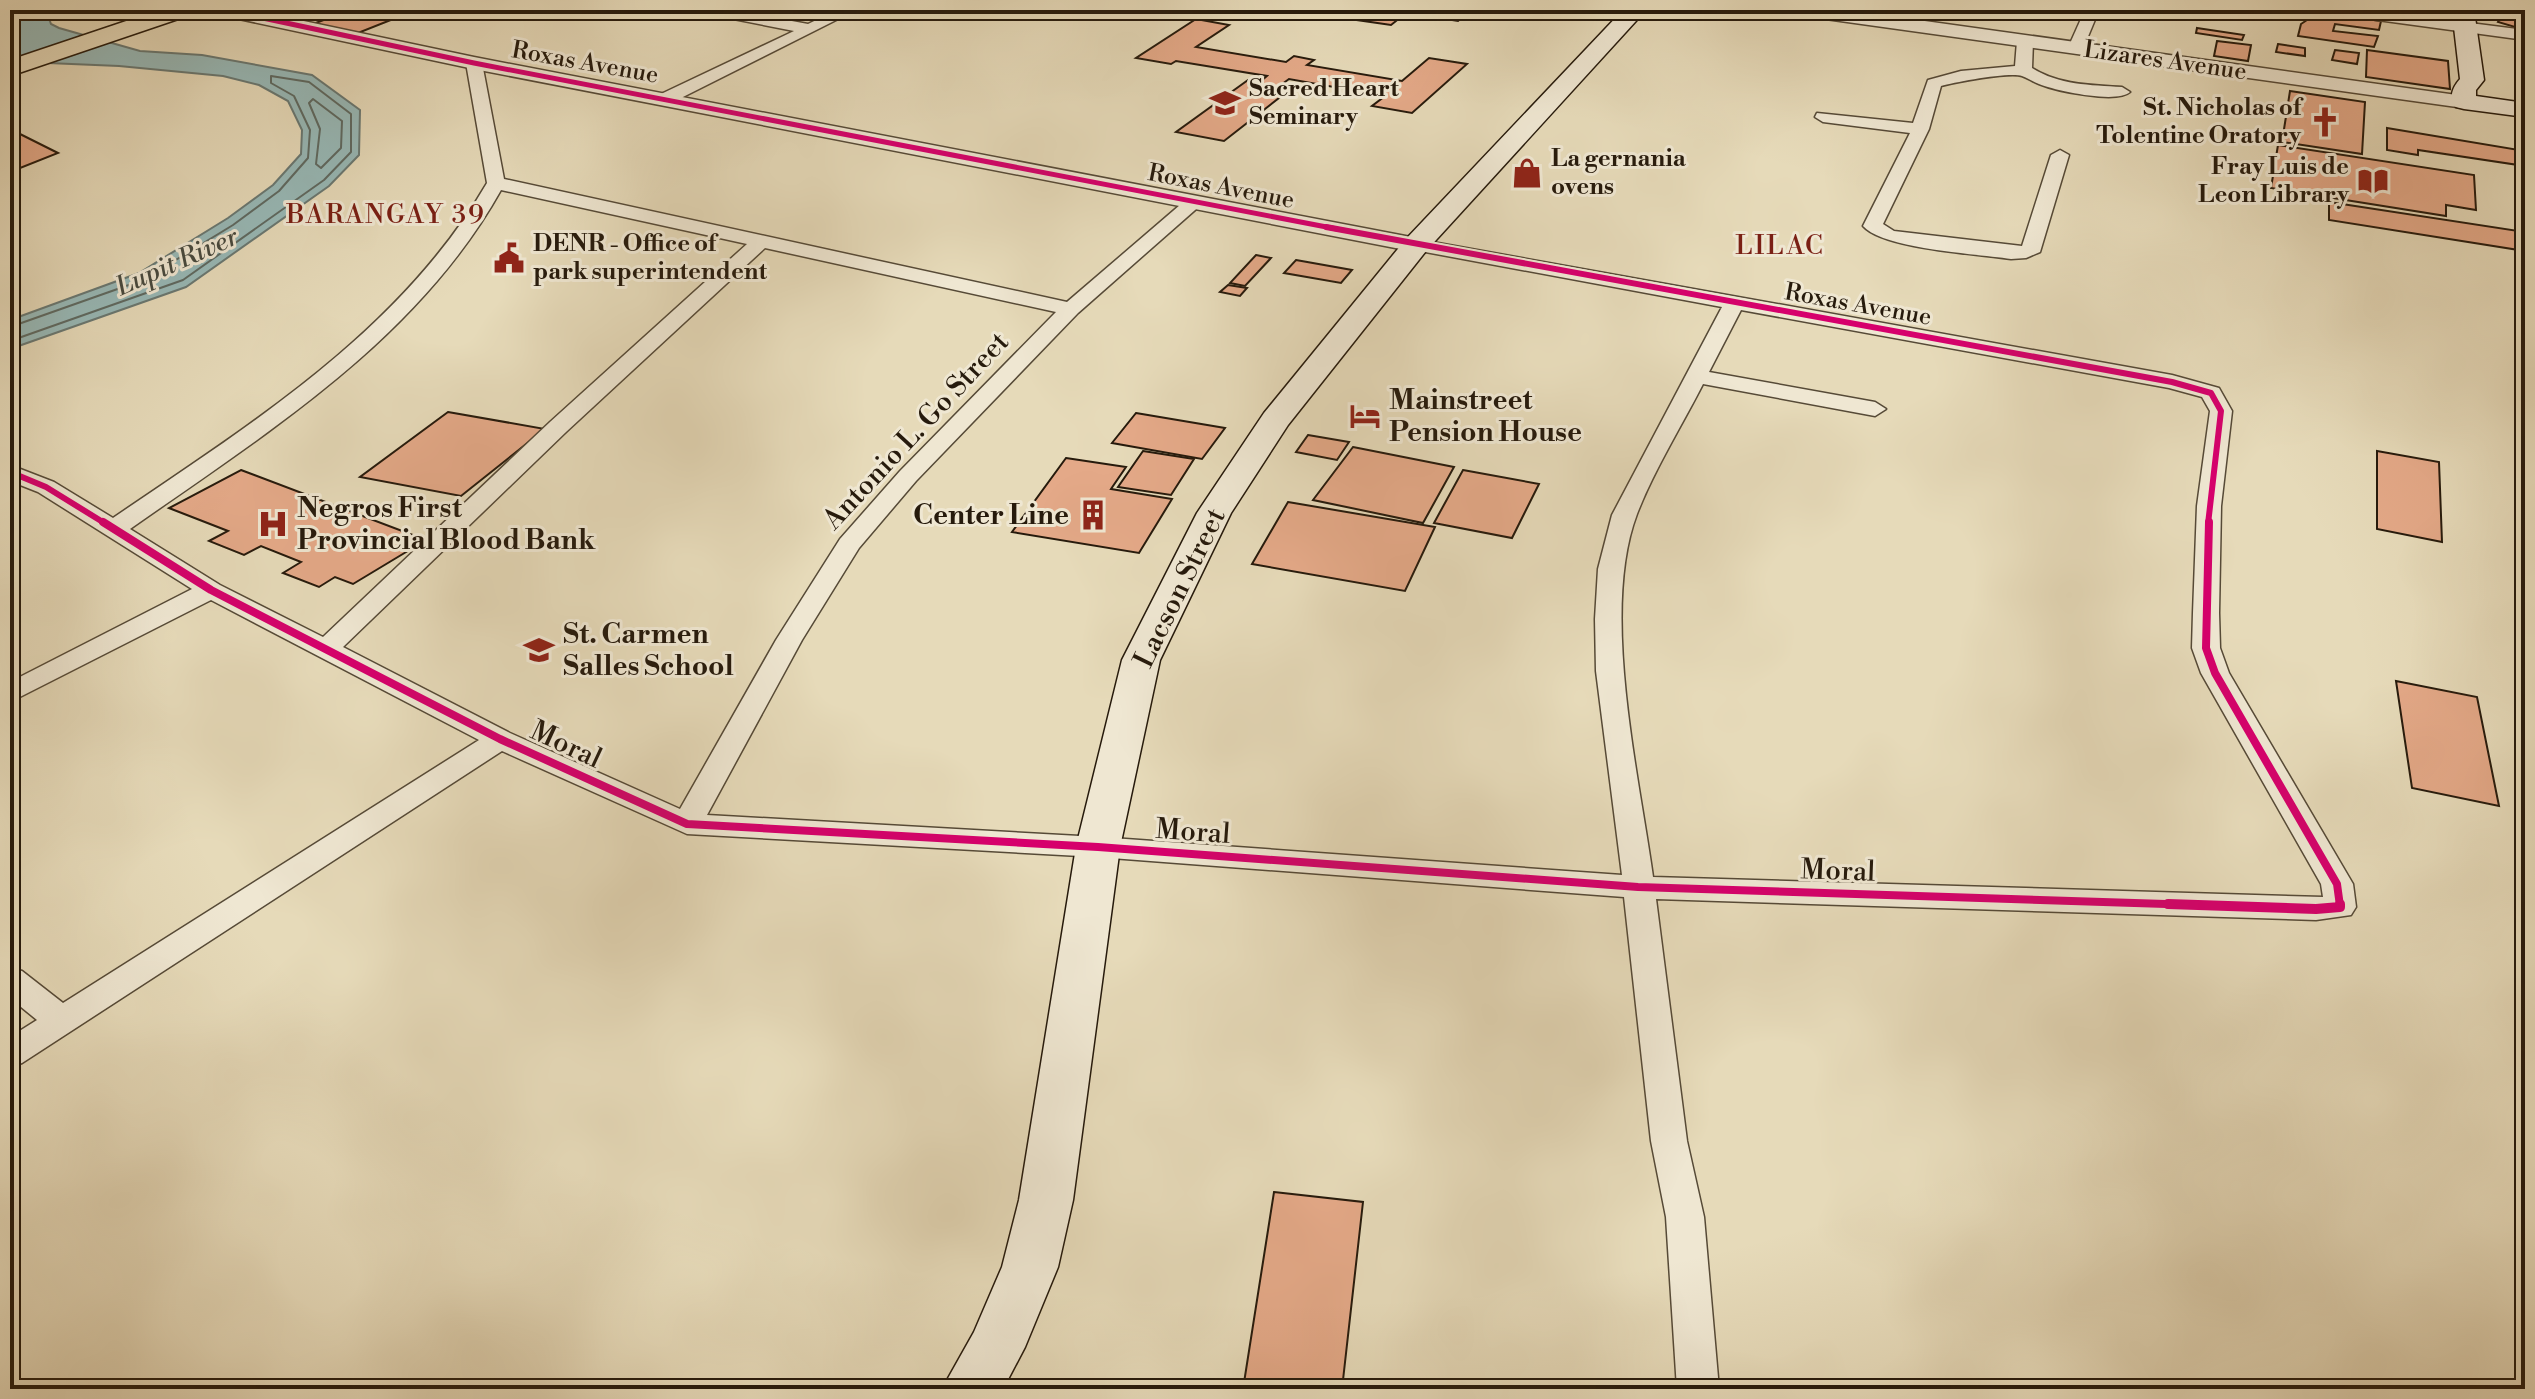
<svg xmlns="http://www.w3.org/2000/svg" width="2535" height="1399" font-family="'Libre Bodoni',serif">
  <style>
    .water { fill: #98b9b7; stroke: #6a7973; stroke-width: 2 }
    .lines { fill: none; stroke-linecap: round; stroke-linejoin: round }
    .shore { stroke: #5f6a62; stroke-width: 2 }
    .building { fill: #e4a988; stroke: #261a0c; stroke-width: 2 }
    .minor-casing { stroke: #564a37; stroke-width: 3 }
    .tertiary-casing { stroke: #564a37; stroke-width: 3 }
    .secondary-casing { stroke: #261a0c; stroke-width: 3 }
    .primary-casing { stroke: #261a0c; stroke-width: 3 }
    .minor { fill: #efe7d2; fill-rule: evenodd }
    .tertiary { fill: #efe7d2; fill-rule: evenodd }
    .secondary { fill: #efe7d2; fill-rule: evenodd }
    .primary { fill: #e6dab9; fill-rule: evenodd }
    .cycleway-far3-casing { stroke: #efe7d2; stroke-width: 8 }
    .cycleway-far2-casing { stroke: #efe7d2; stroke-width: 10 }
    .cycleway-far1-casing { stroke: #efe7d2; stroke-width: 13 }
    .cycleway-casing { stroke: #efe7d2; stroke-width: 15 }
    .cycleway-far3 { stroke: #d6006c; stroke-width: 5 }
    .cycleway-far2 { stroke: #d6006c; stroke-width: 6 }
    .cycleway-far1 { stroke: #d6006c; stroke-width: 8 }
    .cycleway { stroke: #d6006c; stroke-width: 10 }
    .labels { text-anchor: middle; dominant-baseline: central; stroke-width: 6; stroke-linejoin: round; paint-order: stroke }
    .far-street-label { font-size: 24px; fill: #261a0c; stroke: #efe7d2 }
    .far-poi-label { font-size: 24px; font-weight: bold; fill: #261a0c; stroke: #efe7d2; text-anchor: start }
    .far-quarter-label { font-size: 26px; letter-spacing: 2px; fill: #7a1f14; stroke: #efe7d2 }
    .far-neighbourhood-label { font-size: 26px; letter-spacing: 2px; fill: #7a1f14; stroke: #efe7d2 }
    .far-water-label { font-size: 26px; font-style: italic; fill: #484a3f; stroke: #efe7d2 }
    .poi-label { font-size: 28px; font-weight: bold; fill: #261a0c; stroke: #efe7d2; text-anchor: start }
    .street-label { font-size: 28px; fill: #261a0c; stroke: #efe7d2 }
  </style>
  <rect width="100%" height="100%" fill="#e6dab9"/>
  <filter id="stains"><feTurbulence type="fractalNoise" baseFrequency=".0025" numOctaves="4"/><feColorMatrix values="0 0 0 0 .2 0 0 0 0 .09 0 0 0 0 .02 0 0 0 .5 -.17"/></filter>
  <radialGradient id="worn" r=".72"><stop offset=".6" stop-color="#630" stop-opacity="0"/><stop offset="1" stop-color="#630" stop-opacity=".3"/></radialGradient>
  <!-- water -->
  <path class="water" d="M10 10H46L51 24 59 28 140 51 202 55 312 75 360 110 359 155 329 186 186 287 10 349V320L139 273 228 218 273 185 301 154 302 130 288 101 259 85 223 76 119 66 24 62 10 52Z"/>
  <g class="lines">
    <!-- shore -->
    <g class="shore">
      <path d="M313 99 342 121 341 148 321 168 316 164 320 129 309 103Z"/>
      <path d="M10 327 143 280 233 225 279 191 308 158 310 130 294 96 271 83V76L309 82 351 114V152L324 180 183 280 10 341"/>
    </g>
  </g>
  <!-- building -->
  <g class="building">
    <path d="M350 10H416L358 33 313 24Z"/>
    <path d="M1370 10H1419L1414 14 1406 13 1391 25 1357 20Z"/>
    <path d="M1434 10H1471L1458 21 1426 16Z"/>
    <path d="M2301 10 2381 21 2379 30 2335 24 2333 31 2378 36 2374 47 2298 36 2301 24 2307 20 2298 19Z"/>
    <path d="M2372 10H2438L2439 16 2436 17Z"/>
    <path d="M2496 10H2525V30L2498 22 2501 17 2496 16Z"/>
    <path d="M1196 19 1229 25 1196 47 1286 62 1294 56 1314 60 1307 65 1402 81 1429 58 1467 64 1412 113 1372 106 1385 96 1289 79 1281 85 1293 87 1224 141 1176 132 1248 80 1260 82 1267 76 1176 61 1171 64 1136 58Z"/>
    <path d="M2197 28 2244 35 2242 40 2196 33Z"/>
    <path d="M2217 41 2251 45 2248 61 2214 56Z"/>
    <path d="M2278 44 2305 48V56L2276 52Z"/>
    <path d="M2335 50 2359 53 2357 64 2332 60Z"/>
    <path d="M2367 50 2448 61 2450 89 2366 77Z"/>
    <path d="M2290 91 2365 102 2362 154 2282 142Z"/>
    <path d="M2387 128 2525 151V166L2418 150V155L2387 150Z"/>
    <path d="M10 129 58 153 10 172Z"/>
    <path d="M2278 145 2474 175 2476 210 2446 205V216L2271 188Z"/>
    <path d="M2329 202 2525 232V251L2329 220Z"/>
    <path d="M1256 255 1271 258 1245 286 1230 283Z"/>
    <path d="M1296 260 1352 270 1341 283 1284 273Z"/>
    <path d="M1228 285 1247 288 1240 296 1220 292Z"/>
    <path d="M448 412 545 429 461 496 360 477Z"/>
    <path d="M1136 413 1225 428 1202 459 1112 443Z"/>
    <path d="M1308 435 1349 442 1337 460 1296 452Z"/>
    <path d="M1353 447 1454 467 1423 523 1313 500Z"/>
    <path d="M1143 451 1194 459 1171 495 1118 487Z"/>
    <path d="M2377 451 2439 462 2442 542 2377 529Z"/>
    <path d="M1066 458 1126 467 1111 489 1172 499 1139 553 1012 532Z"/>
    <path d="M241 470 426 540 353 584 335 577 319 587 283 573 301 562 261 546 244 555 209 541 228 531 169 508Z"/>
    <path d="M1463 470 1539 484 1512 538 1434 523Z"/>
    <path d="M1288 502 1435 527 1405 591 1252 564Z"/>
    <path d="M2396 681 2477 697 2499 806 2412 788Z"/>
    <path d="M1274 1192 1363 1202 1342 1389H1243Z"/>
  </g>
  <g class="lines">
    <!-- minor casing -->
    <g class="minor-casing">
      <g id="minor">
        <path d="M701 10H732L808 24 837 10H856L673 102H661L659 98 661 94 794 31 708 14Z"/>
        <path d="M2085 10H2099L2082 51H2070L2068 48Z"/>
        <path d="M2326 10H2368L2525 30V40L2333 14Z"/>
        <path d="M2025 36 2033 41 2032 68C2059 85 2090 85 2122 87L2130 92C2117 104 2056 91 2039 84 2033 82 2028 78 2022 76 2009 72 1956 82 1941 86L1929 129 1883 224 1894 231 2022 246 2051 155 2060 150 2069 155 2040 252 2026 258 2011 259C1978 254 1883 249 1863 226L1910 133 1823 122 1815 117 1817 113 1913 123 1928 80 1961 71 2015 66 2017 41Z"/>
        <path d="M474 58 482 63 504 179 1067 302 1187 199 1194 197 1203 203 1078 313 916 481 859 548 802 640 707 815 1098 837 1622 875 1596 671 1595 619 1598 569 1612 515 1722 307 1409 249 1406 245 1416 239 2172 375 2219 388 2232 411 2221 506 2219 613 2220 648 2229 673 2353 884 2356 907 2351 915 2316 920 1656 899 1687 1141 1704 1217 1719 1389H1677L1666 1217 1651 1141 1624 897 1098 857 687 834 502 751 22 1063 10 1067V1037L37 1020 10 998V968L22 971 63 1003 479 740 211 600 10 702V682L192 589 38 492 10 481V465L54 482 113 518C252 423 400 332 487 183L466 63ZM501 190 747 244 550 422 323 637 220 585 130 529C268 432 417 340 501 190ZM765 248 1056 312 900 471 840 539 776 640 680 809 510 733 343 647 566 432ZM1741 310 2169 388 2202 397 2210 411 2197 506 2193 613 2192 648 2201 673 2321 884 2323 897 1653 877C1639 775 1600 611 1637 514 1654 470 1681 427 1703 384L1875 416 1886 409 1875 402 1709 372Z"/>
      </g>
    </g>
    <!-- tertiary casing -->
    <g class="tertiary-casing">
      <g id="tertiary">
        <path d="M215 10H252L474 57 1416 238 1425 240 1428 245 1425 250 1416 252 474 69 225 16Z"/>
        <path d="M1794 10H1846L2464 96 2475 102 2464 108 1804 16Z"/>
      </g>
    </g>
    <!-- secondary casing -->
    <g class="secondary-casing">
      <g id="secondary">
        <path d="M1623 10H1646L1426 251 1288 425 1231 513 1160 660 1120 847 1073 1200 1058 1267 1025 1347 1003 1389H942L974 1332 1002 1267 1019 1200 1076 847 1122 660 1197 513 1264 413 1406 239Z"/>
        <path d="M2452 10H2474L2484 80 2476 90V96L2525 103V117L2464 109 2456 107C2448 97 2453 87 2460 79Z"/>
      </g>
    </g>
    <!-- primary casing -->
    <g class="primary-casing">
      <path id="primary" d="M159 10H194L190 15 10 76V60Z"/>
    </g>
    <!-- minor -->
    <use href="#minor" class="minor"/>
    <!-- tertiary -->
    <use href="#tertiary" class="tertiary"/>
    <!-- secondary -->
    <use href="#secondary" class="secondary"/>
    <!-- primary -->
    <use href="#primary" class="primary"/>
    <!-- cycleway-far3 casing -->
    <g class="cycleway-far3-casing">
      <path id="cycleway-far3" d="M225 10 474 63 1337 229"/>
    </g>
    <!-- cycleway-far2 casing -->
    <g class="cycleway-far2-casing">
      <g id="cycleway-far2">
        <path d="M1326 227 2172 382 2211 393 2221 411 2208 524"/>
        <path d="M10 472 46 487 106 524"/>
      </g>
    </g>
    <!-- cycleway-far1 casing -->
    <g class="cycleway-far1-casing">
      <g id="cycleway-far1">
        <path d="M103 522 211 590 500 739 687 824 1098 847 1638 887 2229 906"/>
        <path d="M2209 522 2206 648 2215 673 2337 884 2340 906"/>
      </g>
    </g>
    <!-- cycleway casing -->
    <g class="cycleway-casing">
      <path id="cycleway" d="M2168 904 2316 909 2340 907V904"/>
    </g>
    <!-- cycleway-far3 -->
    <use href="#cycleway-far3" class="cycleway-far3"/>
    <!-- cycleway-far2 -->
    <use href="#cycleway-far2" class="cycleway-far2"/>
    <!-- cycleway-far1 -->
    <use href="#cycleway-far1" class="cycleway-far1"/>
    <!-- cycleway -->
    <use href="#cycleway" class="cycleway"/>
  </g>
  <!-- icons -->
  <defs>
    <g id="university-bare" transform="scale(2.4)"><path d="M0-5L7-2L0 1L-7-2ZM-4 1L0 2.5L4 1V4Q0 6-4 4Z" fill="#8f2418" stroke="#efe7d2" stroke-width="2.5" paint-order="stroke"/></g>
    <g id="church-bare" transform="scale(2.4)"><path d="M-1.2-6h2.4v3.5h3.3v2.4h-3.3V6h-2.4V-.1h-3.3v-2.4h3.3Z" fill="#8f2418" stroke="#efe7d2" stroke-width="2.5" paint-order="stroke"/></g>
    <g id="shop-bare" transform="scale(2.4)"><path d="M-5-2.5h2.3a2.7 3.5 0 0 1 5.4 0H5L5.5 6h-11ZM-1.5-2.5h3a1.5 2.3 0 0 0-3 0Z" fill="#8f2418" stroke="#efe7d2" stroke-width="2.5" paint-order="stroke"/></g>
    <g id="library-bare" transform="scale(2.4)"><path d="M-6-4Q-3-5.5-.7-3.5V5Q-3 3-6 4ZM6-4Q3-5.5 .7-3.5V5Q3 3 6 4Z" fill="#8f2418" stroke="#efe7d2" stroke-width="2.5" paint-order="stroke"/></g>
    <g id="civic-bare" transform="scale(2.4)"><path d="M-.6-6.5H3V-4.5H.6V-3L4-1V1h2V6H-6V1h2V-1L-.6-3ZM-1.2 2.5V6h2.4V2.5Z" fill="#8f2418" stroke="#efe7d2" stroke-width="2.5" paint-order="stroke"/></g>
    <g id="hotel-bare" transform="scale(2.4)"><path d="M-6-4.5h1.5V1H6V5H4.5V3h-9V5H-6ZM-4 0a1.8 1.8 0 1 1 3.6 0ZM.5 0V-2.5h3Q6-2.5 6 0Z" fill="#8f2418" stroke="#efe7d2" stroke-width="2.5" paint-order="stroke"/></g>
    <g id="building-bare" transform="scale(2.4)"><path d="M-4-6H4V6H1V3H-1V6H-4ZM-2.5-4.3h1.7v1.8h-1.7ZM.8-4.3h1.7v1.8H.8ZM-2.5-1h1.7V.8h-1.7ZM.8-1h1.7V.8H.8Z" fill="#8f2418" stroke="#efe7d2" stroke-width="2.5" paint-order="stroke"/></g>
    <g id="hospital-bare" transform="scale(2.4)"><path d="M-5-5h3v3.5h4V-5h3V5h-3V1.5h-4V5h-3Z" fill="#8f2418" stroke="#efe7d2" stroke-width="2.5" paint-order="stroke"/></g>
    <g id="school-bare" transform="scale(2.4)"><path d="M0-5L7-2L0 1L-7-2ZM-4 1L0 2.5L4 1V4Q0 6-4 4Z" fill="#8f2418" stroke="#efe7d2" stroke-width="2.5" paint-order="stroke"/></g>
  </defs>
  <g fill-rule="evenodd">
    <use href="#university-bare" x="1225" y="103"/>
    <use href="#church-bare" x="2325" y="122"/>
    <use href="#shop-bare" x="1527" y="173"/>
    <use href="#library-bare" x="2373" y="181"/>
    <use href="#civic-bare" x="509" y="258"/>
    <use href="#hotel-bare" x="1365" y="416"/>
    <use href="#building-bare" x="1093" y="515"/>
    <use href="#hospital-bare" x="273" y="524"/>
    <use href="#school-bare" x="539" y="650"/>
  </g>
  <g class="labels">
    <!-- far-street labels -->
    <g class="far-street-label">
      <text transform="translate(2165 61) rotate(8)">Lizares Avenue</text>
      <text transform="translate(585 63) rotate(10)">Roxas Avenue</text>
      <text transform="translate(1221 187) rotate(11)">Roxas Avenue</text>
      <text transform="translate(1858 305) rotate(10)">Roxas Avenue</text>
    </g>
    <!-- far-poi labels -->
    <g class="far-poi-label">
      <text x="1249" y="89">Sacred Heart<tspan x="1249" dy="28">Seminary</tspan></text>
      <text x="2301" y="108" text-anchor="end">St. Nicholas of<tspan x="2301" dy="28">Tolentine Oratory</tspan></text>
      <text x="1551" y="159">La gernania<tspan x="1551" dy="28">ovens</tspan></text>
      <text x="2349" y="167" text-anchor="end">Fray Luis de<tspan x="2349" dy="28">Leon Library</tspan></text>
      <text x="533" y="244">DENR - Office of<tspan x="533" dy="28">park superintendent</tspan></text>
    </g>
    <!-- far-quarter labels -->
    <g class="far-quarter-label">
      <text x="386" y="215">BARANGAY 39</text>
    </g>
    <!-- far-neighbourhood labels -->
    <g class="far-neighbourhood-label">
      <text x="1780" y="246">LILAC</text>
    </g>
    <!-- far-water labels -->
    <g class="far-water-label">
      <text transform="translate(177 262) rotate(-24)">Lupit River</text>
    </g>
    <!-- poi labels -->
    <g class="poi-label">
      <text x="1389" y="400">Mainstreet<tspan x="1389" dy="32">Pension House</tspan></text>
      <text x="297" y="508">Negros First<tspan x="297" dy="32">Provincial Blood Bank</tspan></text>
      <text x="1069" y="515" text-anchor="end">Center Line</text>
      <text x="563" y="634">St. Carmen<tspan x="563" dy="32">Salles School</tspan></text>
    </g>
    <!-- street labels -->
    <g class="street-label">
      <text transform="translate(916 431) rotate(-47)">Antonio L. Go Street</text>
      <text transform="translate(1180 588) rotate(-64)">Lacson Street</text>
      <text transform="translate(566 745) rotate(25)">Moral</text>
      <text transform="translate(1193 832) rotate(4)">Moral</text>
      <text transform="translate(1838 871) rotate(2)">Moral</text>
    </g>
  </g>
  <!-- margin -->
  <rect width="2535" height="1399" fill="none" stroke="#e6dab9" stroke-width="40"/>
  <rect x="12" y="12" width="2511" height="1375" fill="none" stroke="#261a0c" stroke-width="4"/>
  <rect x="20" y="20" width="2495" height="1359" fill="none" stroke="#261a0c" stroke-width="2"/>
  <rect width="100%" height="100%" filter="url(#stains)"/>
  <rect width="100%" height="100%" fill="url(#worn)"/>
</svg>
